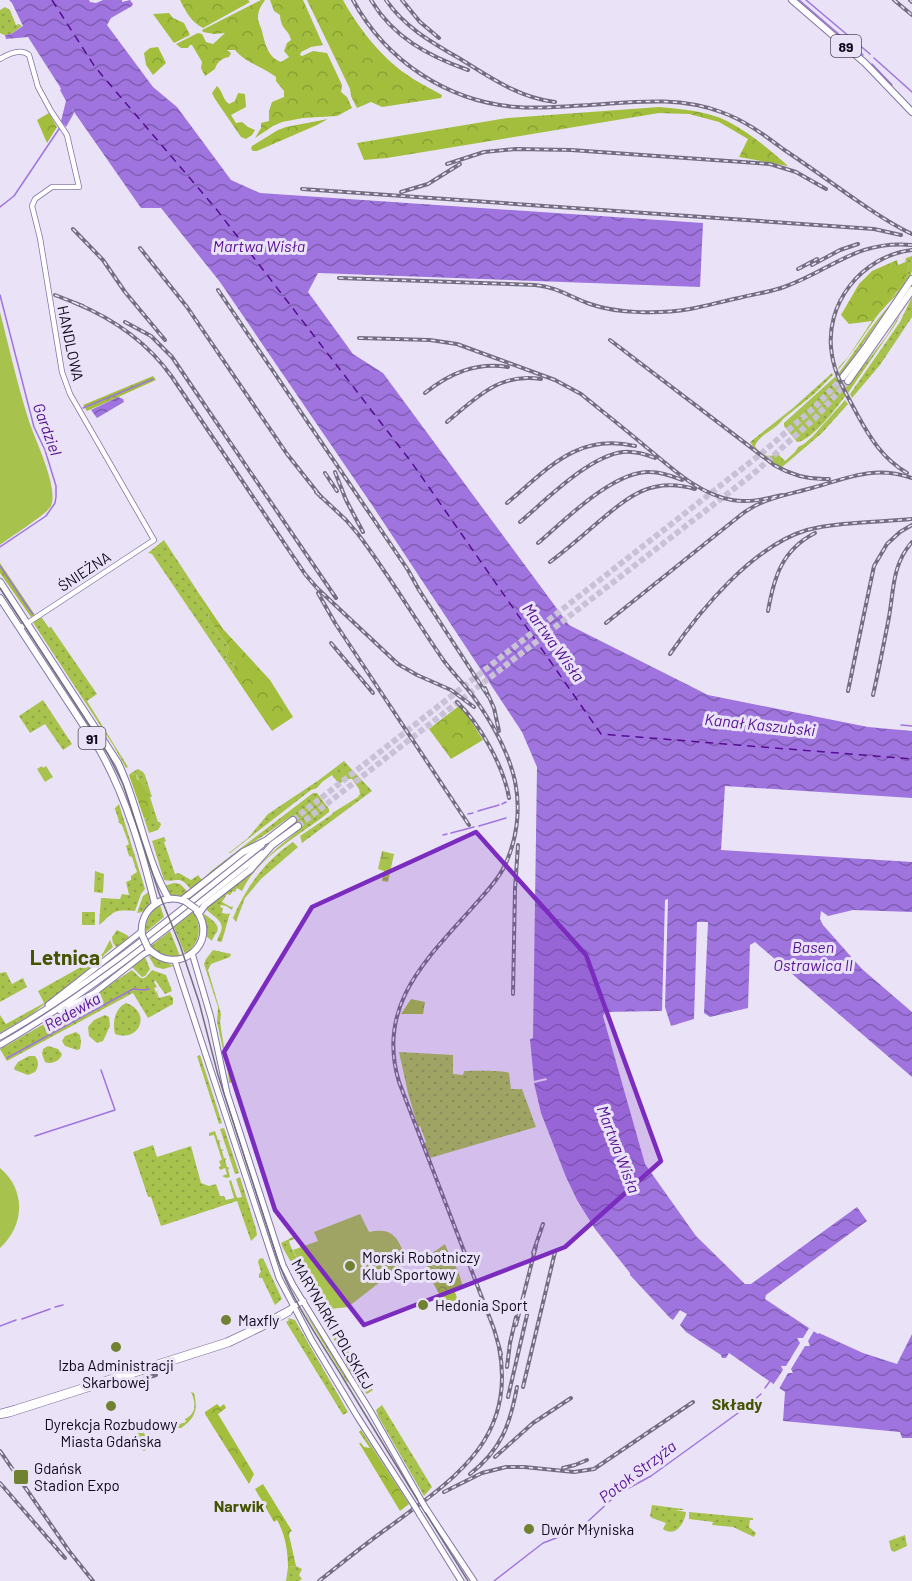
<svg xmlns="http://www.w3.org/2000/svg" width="912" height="1581" font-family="Barlow,sans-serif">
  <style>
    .grass { fill: url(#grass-dots) }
    .forest { fill: url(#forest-crowns) }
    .wetland { fill: url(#wetland-marsh) }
    .park { fill: url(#park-tufts) }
    .garden { fill: #a8c24e }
    .water { fill: url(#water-waves) }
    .pier { fill: #eae3f8 }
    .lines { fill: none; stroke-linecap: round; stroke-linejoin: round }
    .stream { stroke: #9f74de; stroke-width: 1.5 }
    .ferry { stroke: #540e91; stroke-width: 1.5; stroke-dasharray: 8 6; stroke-linecap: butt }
    .trunk-tunnel { stroke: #c9c2d7; stroke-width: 6; stroke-dasharray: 6 3; stroke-linecap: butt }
    .tertiary-casing { stroke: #8474a2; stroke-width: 6 }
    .secondary-casing { stroke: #8474a2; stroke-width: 7 }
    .primary-casing { stroke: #8474a2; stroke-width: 8 }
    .trunk-casing { stroke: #8474a2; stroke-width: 8 }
    .tertiary { stroke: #fff; stroke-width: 4.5 }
    .secondary { stroke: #fff; stroke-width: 5 }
    .primary { stroke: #fff; stroke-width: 6 }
    .trunk { stroke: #fff; stroke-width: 6 }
    .tram { stroke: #756e81; stroke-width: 1.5 }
    .rail-casing { stroke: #756e81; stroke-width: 4 }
    .rail { stroke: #eae3f8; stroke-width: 1.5; stroke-dasharray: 4.5; stroke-linecap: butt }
    .secondary-bridge-casing { stroke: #8474a2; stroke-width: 7; stroke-linecap: butt }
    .primary-bridge-casing { stroke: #8474a2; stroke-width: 8; stroke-linecap: butt }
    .secondary-bridge { stroke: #fff; stroke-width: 5 }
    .primary-bridge { stroke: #fff; stroke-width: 6 }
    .marked { fill: #7b2cbf; fill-opacity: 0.2; stroke: #7b2cbf; stroke-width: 4.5; stroke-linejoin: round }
    .poi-dot { fill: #708232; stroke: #eae3f8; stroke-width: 2 }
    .labels { text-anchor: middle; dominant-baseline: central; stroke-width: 6; stroke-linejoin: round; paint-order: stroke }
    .shield { fill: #eae3f8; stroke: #514a5c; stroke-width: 1.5 }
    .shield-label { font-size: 14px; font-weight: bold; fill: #0f0819 }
    .street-label { font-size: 15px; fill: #0f0819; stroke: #eae3f8 }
    .poi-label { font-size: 15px; fill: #0f0819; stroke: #eae3f8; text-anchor: start }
    .water-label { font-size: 16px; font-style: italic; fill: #540e91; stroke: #eae3f8 }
    .neighbourhood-label { font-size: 16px; font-weight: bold; fill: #445300; stroke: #eae3f8 }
    .district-label { font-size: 21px; font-weight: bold; fill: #445300; stroke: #eae3f8 }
  </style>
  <defs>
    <pattern id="grass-dots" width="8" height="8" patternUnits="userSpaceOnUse" patternTransform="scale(1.5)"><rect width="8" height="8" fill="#a8c24e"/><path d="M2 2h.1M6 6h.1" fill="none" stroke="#8fa544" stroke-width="1.8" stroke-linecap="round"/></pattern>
    <pattern id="forest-crowns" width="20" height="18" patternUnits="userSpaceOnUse" patternTransform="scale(1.5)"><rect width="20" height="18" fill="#a2be3c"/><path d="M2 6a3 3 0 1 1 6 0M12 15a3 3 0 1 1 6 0" fill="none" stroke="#8aa234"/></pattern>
    <pattern id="wetland-marsh" width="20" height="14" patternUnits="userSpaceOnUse" patternTransform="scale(1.5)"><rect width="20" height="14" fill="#a8c24e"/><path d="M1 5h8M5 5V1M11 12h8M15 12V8" fill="none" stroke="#8fa544"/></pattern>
    <pattern id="park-tufts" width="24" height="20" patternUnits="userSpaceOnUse" patternTransform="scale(1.5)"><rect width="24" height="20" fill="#a8c24e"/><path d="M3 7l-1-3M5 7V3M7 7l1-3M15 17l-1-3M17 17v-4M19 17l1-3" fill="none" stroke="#8fa544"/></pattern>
    <pattern id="water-waves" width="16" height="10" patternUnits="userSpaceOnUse" patternTransform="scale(1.5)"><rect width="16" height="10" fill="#9f74de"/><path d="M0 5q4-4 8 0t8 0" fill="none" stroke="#805db3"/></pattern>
  </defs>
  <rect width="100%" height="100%" fill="#eae3f8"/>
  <!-- grass -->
  <g class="grass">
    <path d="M5 7 10 10 16 25 19 24 22 26 11 34 4 35 0 33V10Z"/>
    <path d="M912 256C912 261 912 267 912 271 906 290 886 303 875 319 863 336 852 353 839 369L838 368 848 357 880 309 897 292 907 261 905 262 906 258Z"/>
    <path d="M912 297V317L880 365 852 398 850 394 900 322Z"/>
    <path d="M890 305 841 375 850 383 886 337 901 313 895 325 848 393 838 374C856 351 870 326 890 305Z"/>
    <path d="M832 373 833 375 814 394 783 419C776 430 759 434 755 446 760 455 769 459 777 453L785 461 795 452 798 447 804 444 813 436 845 400 848 404 822 433 781 468 756 450 750 442 793 408Z"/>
    <path d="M836 376 846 395C837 407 812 441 797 442L784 426V423Z"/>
    <path d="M164 540 200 595 196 597 208 612 209 619 229 647 226 657 227 660 235 663 232 672 152 554 148 553Z"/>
    <path d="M40 617 42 618 49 628 51 627 97 694 87 701 128 767 126 768 113 745 34 624V621Z"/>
    <path d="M43 700 72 744 63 750 45 724 30 733 19 716Z"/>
    <path d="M344 761 372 791 302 843 300 836 331 815 334 812 358 797 360 794 359 789 352 779H346L339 784 332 775 322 782 317 788 311 790 230 853 228 852H230L248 838 268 814 319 780Z"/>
    <path d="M138 769 143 772 145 775 152 797H150L158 822H160L161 825 158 830 149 833 144 818 147 819 139 781 136 774 129 775 131 773Z"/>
    <path d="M313 793H317L329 809V812C301 835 257 857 242 891L237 888 235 892 233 891 230 895 227 894 222 902 231 907 233 906 232 910 226 906 221 905 220 907 223 908 222 913 228 914 230 913 222 941 221 942 217 941C218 937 220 934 221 931 225 921 212 916 206 909L210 905 252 872 277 848 300 829 290 817 266 834 240 851 191 890C179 874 178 883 164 880L152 841 164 837 166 841 164 842 175 874 179 873 191 880 198 875 202 880 211 871Z"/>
    <path d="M119 804 145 889 141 894 135 911C112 909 115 912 99 925L101 898 120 899 122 894 129 895 126 882 131 880V876L137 872 132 857 129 856 126 846 129 844 122 825 118 822 119 821 115 809H114Z"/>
    <path d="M293 842 298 847 261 879 245 898 236 922 233 918C246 887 265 861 293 842Z"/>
    <path d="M95 871 104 874 103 893 94 892Z"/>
    <path d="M174 883 180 884 188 892 182 896 171 895 164 886Z"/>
    <path d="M150 891C152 901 149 912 137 913L143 896Z"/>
    <path d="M160 905 164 917 146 932C145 919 151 912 160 905Z"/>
    <rect x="82" y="912" width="13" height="13"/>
    <path d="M193 912C203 927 200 944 185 954L174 927Z"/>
    <path d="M204 914C208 917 221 924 217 932 215 935 213 937 212 941L206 936Z"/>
    <path d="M117 930 127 935 130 938 116 947 113 943 112 937Z"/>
    <path d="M170 931 180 956C168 957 159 955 151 946Z"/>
    <path d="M110 940 113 947 105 954 100 960 32 1014 0 1033V1015L6 1024 44 1003 38 991 97 958 103 953Z"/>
    <path d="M213 950 231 954 230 957 211 964 208 970 221 1014 220 1022 224 1047 235 1081 229 1083 228 1072 217 1022 218 1007 204 964 206 959Z"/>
    <path d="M148 955 174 966 163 969 155 967Z"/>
    <path d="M145 957 150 969 145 976 142 977 132 967Z"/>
    <path d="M132 970C142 979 142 983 152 970L166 975 172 991 165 994 155 980 154 982 157 987 154 988 153 984 160 1005 156 992 159 990 157 992 159 998 170 995 173 998V1004L148 1018 133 993 7 1061 0 1049 90 998Z"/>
    <path d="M6 972 12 984 23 978 27 987 0 1002V973Z"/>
    <path d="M126 1003C152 1012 140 1043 115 1034 112 1023 115 1008 126 1003Z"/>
    <path d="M105 1015 109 1017 110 1026 103 1041 97 1043 89 1036 88 1027 94 1020Z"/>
    <path d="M76 1032 80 1035 81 1042 80 1049 77 1050 65 1046 62 1041 65 1036Z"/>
    <path d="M48 1046 58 1049 62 1054C60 1061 51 1065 45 1062L42 1054 43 1049Z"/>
    <path d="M399 1052 453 1055V1074L463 1075 464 1071C474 1071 502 1070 509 1073L511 1089H522L536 1127 430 1158 424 1143 426 1142 420 1126 418 1127 408 1093Z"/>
    <path d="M200 1055 222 1123 219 1124 197 1056Z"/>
    <path d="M29 1056H35C39 1061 39 1067 35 1072L28 1075 15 1070 14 1068 18 1062Z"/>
    <path d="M224 1128 239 1173 235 1174 220 1129Z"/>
    <path d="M215 1131 218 1140 221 1141 219 1142 221 1149 224 1150 222 1151 224 1158 227 1159 225 1160 227 1167 230 1168 228 1169 230 1177 226 1178 222 1176 227 1174 225 1168 220 1170 219 1167 221 1166 219 1161 222 1160 214 1135 209 1136V1133Z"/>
    <path d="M153 1145 157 1157 191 1146 201 1183 209 1186 216 1184 220 1196H224L226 1200 234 1198 229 1181 231 1180 237 1198 242 1197 236 1179 240 1177 256 1229 257 1235 251 1241 237 1201 161 1226 151 1197H148L133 1152Z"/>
    <path d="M293 1237 297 1238 289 1241 290 1245 303 1271 297 1273C292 1262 285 1254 281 1243Z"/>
    <path d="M445 1244 453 1264H455L460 1277 440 1271 423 1260Z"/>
    <path d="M263 1258 282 1299 273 1307 275 1305 262 1278H259V1274L261 1272 258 1262 259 1259Z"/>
    <path d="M301 1307 334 1355 362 1401 361 1402 348 1382H347Z"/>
    <path d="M288 1318 295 1320 348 1412 343 1415 286 1322 289 1320Z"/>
    <path d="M331 1332H337L342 1339 339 1342 342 1348 345 1346 373 1390 367 1394C353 1382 345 1362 337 1346V1343H336L330 1333Z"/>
    <path d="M191 1392 194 1393C198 1409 196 1418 181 1428H175L173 1426 186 1422 185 1419C198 1413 195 1401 191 1392Z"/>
    <path d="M382 1405 432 1487 424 1496 378 1416 376 1410Z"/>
    <path d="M141 1419 147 1429 143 1431 145 1435 149 1433 156 1444 144 1451 140 1449 142 1447 133 1421Z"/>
    <path d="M652 1505 683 1509 684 1510H675L686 1512C685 1523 675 1538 663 1529L666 1523 652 1518 650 1516Z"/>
    <path d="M689 1512 753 1518V1520H750L749 1527 756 1533 754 1537 733 1527 712 1525 713 1522 689 1519Z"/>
    <path d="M905 1535 907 1546 894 1552 891 1550 889 1541Z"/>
    <path d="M296 1566 302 1569 299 1575 302 1579 299 1581H286L288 1567Z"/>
  </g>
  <!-- forest -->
  <g class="forest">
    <path d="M180 0H248L250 2 203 28C191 22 186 12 180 0Z"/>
    <path d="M261 0H265C261 6 258 10 258 18 258 22 261 27 262 31 265 44 268 57 281 62L289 57 284 51 287 43 291 40C289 29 281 31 280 15L274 11 270 0H303L323 45 311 47 301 52 300 55 302 56 313 51 327 53 342 85 341 92 347 97 352 108 337 116 303 118 282 122 273 126 255 138 261 128V123L269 121V111L272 102 284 97V91L276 81V77C262 66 247 64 235 50H227L231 53 229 57C222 58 217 62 215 69L205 76 201 68 202 62 192 45H190L188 48H181L176 44 198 33 202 34 206 42 213 44 225 33 214 34 203 32 202 30Z"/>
    <path d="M307 0H343C357 26 381 57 406 74 417 82 430 88 442 95L441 98 382 107 371 102 357 108 351 96 350 89Z"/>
    <path d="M169 13 173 18 184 23 190 35 174 43 153 14Z"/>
    <path d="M158 47 166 63 153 75 146 65 144 53 150 48Z"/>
    <path d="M217 86C223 92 223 100 229 104L235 101 238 93 245 94 246 107 231 115 236 123 242 122 248 127 255 130 252 135 246 139 241 137 215 99 212 93Z"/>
    <path d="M659 107C682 109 707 111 727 121 750 133 769 149 788 166L739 157 748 139 719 122 689 114 659 113 387 158 364 160 357 143 507 118Z"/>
    <path d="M49 113 57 127 47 143 37 120Z"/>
    <path d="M328 119 317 125 257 151H253L251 149 252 146 278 130 286 127Z"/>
    <path d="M897 260 898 265 908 261C907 266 907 272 906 276 899 293 882 306 872 321L849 324 841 315 859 284 872 271Z"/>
    <path d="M153 376 156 380 87 411 83 405Z"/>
    <path d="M0 563 35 615 31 617 0 573Z"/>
    <path d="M200 595 223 629 270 680 293 717 272 731 232 672 235 663 227 660 226 657 229 647 209 619 208 612 196 597Z"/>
    <path d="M459 706 466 713 483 740 451 759 429 729Z"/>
    <path d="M136 774 137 779C147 786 152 807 150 819L144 818 129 775Z"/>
    <path d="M411 999 425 1002 423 1014H401Z"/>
    <path d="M425 1262 440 1271 460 1277 463 1287 454 1290 460 1305 448 1310 432 1281 434 1280Z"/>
    <path d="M303 1271 317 1299 313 1301 297 1273Z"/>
    <path d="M217 1404 220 1407 224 1404 226 1408 218 1414 254 1474 249 1484 205 1414V1412Z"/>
    <path d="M361 1430 409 1504 400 1511 359 1443H361L364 1447 370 1448 359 1432Z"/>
    <path d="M263 1484 292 1531 290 1532 289 1535 296 1566 288 1567C288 1551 285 1534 277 1520L274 1522 255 1489Z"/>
  </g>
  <!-- wetland -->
  <path class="wetland" d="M382 851 394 854 388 882 382 881 384 871 378 869Z"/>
  <!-- park -->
  <path class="park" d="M42 766 43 768 46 766 53 777 45 782 37 769Z"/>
  <!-- garden -->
  <g class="garden">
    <path d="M0 312C9 347 17 383 28 418 34 438 59 487 51 506 46 515 10 537 0 545Z"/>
    <path d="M0 1168C26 1190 25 1225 0 1248Z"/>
    <path d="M360 1214 369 1232C395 1226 399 1241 407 1261L348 1307 322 1310 293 1250 318 1241 314 1232Z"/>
  </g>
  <!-- water -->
  <g class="water">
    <path d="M9 0H89L90 2 96 3 103 0H122V2L130 0 133 4 132 6 111 18 107 25 153 87 177 107 231 180 260 193 703 223 700 287 318 273 308 292 353 354 383 373 569 625 708 695 868 727 912 731V798L725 786 721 850 912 862V912L853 910 828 916 821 911 820 919 823 925 862 969 912 1012V1077L755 942 750 945 748 1008 710 1017 704 1013 708 922H697L694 1019 671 1026 665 1007 668 899 665 900 662 1011 605 1012 603 1016 645 1164 696 1236 745 1284H751L857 1207 867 1221 766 1295 765 1299 818 1334 819 1333 863 1353 897 1364 912 1334V1438H902L900 1432 783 1421 785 1392 729 1353 726 1358H722L721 1355 686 1332 680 1325 687 1314 680 1310 673 1320 670 1318 630 1275V1273L595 1229 577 1200 566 1177 541 1113 534 1083 547 1080 546 1078 534 1081 530 1039 533 1038 537 767 522 732 372 505 220 282 161 208H141L72 109 74 113 66 127 61 121 66 101 60 90 61 89 60 87 28 37 6 39 5 35 11 34 23 26 12 3Z"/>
    <path d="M118 397 123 399 124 402 97 418 91 410Z"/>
  </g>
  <!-- pier -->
  <path class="pier" d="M809 1328 814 1331 808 1341 810 1346H805L791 1369 793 1373H788L779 1389 773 1385 783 1370 781 1366H786L800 1343 797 1338H803Z"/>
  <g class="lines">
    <!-- stream -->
    <g class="stream">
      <path d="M799 0 863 55"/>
      <path d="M806 0 870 54"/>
      <path d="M874 58 912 92"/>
      <path d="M872 64 892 85"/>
      <path d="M0 207 14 196 63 123"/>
      <path d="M0 295 34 427 45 450 56 486V497L55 503 46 516 0 547"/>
      <path d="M83 408 153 379"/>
      <path d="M0 566 31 612 33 614"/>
      <path d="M901 725 912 726"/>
      <path d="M502 804 506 802"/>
      <path d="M478 811 499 805"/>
      <path d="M468 814 473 813"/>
      <path d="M479 826 506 818"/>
      <path d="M451 833 474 827"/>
      <path d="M443 835 447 834"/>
      <path d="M7 1058 133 989 144 990 149 989"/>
      <path d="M35 1136 115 1110 101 1070"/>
      <path d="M55 1307 63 1305"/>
      <path d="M22 1319 50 1309"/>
      <path d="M0 1326 16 1320"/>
      <path d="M765 1388 770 1381"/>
      <path d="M494 1581 543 1543 564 1535 571 1530 584 1525 612 1499 627 1489 651 1476 745 1408 761 1394"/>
    </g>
    <!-- ferry -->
    <path class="ferry" d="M52 0 95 67 217 210 412 463 601 734 912 759"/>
    <!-- trunk-tunnel -->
    <g class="trunk-tunnel">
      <path d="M293 820 762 453 815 407 843 377"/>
      <path d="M298 826 753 474 815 418 848 381"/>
    </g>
    <!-- tertiary casing -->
    <g class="tertiary-casing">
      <g id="tertiary">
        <path d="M0 59C8 54 21 48 29 55L38 87 51 111 67 135 79 187H52L35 199 32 206 40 238 62 372 70 394 154 540 20 628"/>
        <path d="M0 1412 15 1408 226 1341 256 1327 304 1301"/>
        <path d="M0 1416 10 1414 229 1344 264 1327 289 1313 293 1307"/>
      </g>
    </g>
    <!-- secondary casing -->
    <g class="secondary-casing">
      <g id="secondary">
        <path d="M192 953 211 1018 227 1093 283 1265 293 1285 371 1412 421 1500"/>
        <path d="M175 961 279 1278 311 1339 357 1416 414 1505"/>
        <path d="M48 1005 141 932"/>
        <path d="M60 1011 94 993 144 954 150 951"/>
        <path d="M0 1037C94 984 177 912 262 845"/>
        <path d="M0 1045C94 991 177 920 262 853"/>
        <path d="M427 1510 474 1581"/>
        <path d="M420 1515 461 1581"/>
      </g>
    </g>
    <!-- primary casing -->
    <g class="primary-casing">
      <g id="primary">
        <path d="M0 582 118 763C139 806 144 857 169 899"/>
        <path d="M0 598 99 749C126 796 142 852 155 904"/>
        <path d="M142 935C139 910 162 892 185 901"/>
        <path d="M148 948C177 979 221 943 196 910"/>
      </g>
    </g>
    <!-- trunk casing -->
    <g class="trunk-casing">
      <g id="trunk">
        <path d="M792 0 865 63 912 112"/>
        <path d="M843 377 866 347 912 279"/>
        <path d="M848 381 912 290"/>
        <path d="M182 900 243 852 267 840 293 820"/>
        <path d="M199 913 205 905 250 870 272 845 298 826"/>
      </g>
    </g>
    <!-- tertiary -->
    <use href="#tertiary" class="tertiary"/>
    <!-- secondary -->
    <use href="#secondary" class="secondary"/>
    <!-- primary -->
    <use href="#primary" class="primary"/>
    <!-- trunk -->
    <use href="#trunk" class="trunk"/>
    <!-- tram -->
    <path class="tram" d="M0 588 108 754 123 784 159 893 180 945 199 1002 218 1075 277 1258C292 1301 319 1339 343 1378 384 1446 426 1514 468 1581"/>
    <!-- rail casing -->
    <g class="rail-casing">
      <g id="rail">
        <path d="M353 0C386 61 448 102 517 107 541 109 566 106 590 105 635 102 678 96 721 112 744 120 763 134 783 149 804 163 825 178 846 193 868 208 888 223 912 234"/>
        <path d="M371 0C393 37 428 56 468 70"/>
        <path d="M386 0C405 28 433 43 462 60 491 78 520 98 555 102"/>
        <path d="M402 0 420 22 439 38"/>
        <path d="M894 0 912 15"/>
        <path d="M910 0 912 2"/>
        <path d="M447 164 484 152 516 149 571 150 770 164 796 172 826 189"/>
        <path d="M302 189 874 229 901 235"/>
        <path d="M401 192 428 184 460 164"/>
        <path d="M73 229 103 260 125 292 165 340"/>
        <path d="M140 248 187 307 287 454 321 497"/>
        <path d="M812 265 840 250 858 244"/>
        <path d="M798 269 817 259"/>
        <path d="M339 278 535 285C557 287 570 297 590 304 618 314 661 314 690 309 707 306 723 301 739 298 754 294 770 292 784 287 832 270 856 240 912 245"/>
        <path d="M218 290 408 570 419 590 488 696"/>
        <path d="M55 295 83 306"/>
        <path d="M75 303C114 319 148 343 172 377L305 574 317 588 398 664 417 675 451 690 474 707"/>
        <path d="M125 322 151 336 172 357 336 598"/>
        <path d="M359 338 430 340 457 344 555 380 581 394C603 412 625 429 646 447 672 468 698 494 732 500 749 503 766 499 782 495"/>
        <path d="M610 340 774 465C791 475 809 480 829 479"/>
        <path d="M425 393C450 373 476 362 508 367"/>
        <path d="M447 422C476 398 500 372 541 379"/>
        <path d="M335 472 346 500 363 532"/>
        <path d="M325 473 337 491"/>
        <path d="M907 473C883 459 870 438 857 414 847 395 835 376 832 355 823 304 862 256 912 250"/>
        <path d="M316 492 346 520 358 534C389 575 415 619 444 661 453 673 464 684 473 696 491 721 508 750 515 781 521 810 517 842 503 869 495 884 483 895 472 908 426 960 376 1005 399 1082L494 1329 501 1354"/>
        <path d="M507 503C548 469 576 433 635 446"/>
        <path d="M520 522C546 500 589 456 623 452 634 451 645 454 655 458"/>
        <path d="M538 543C565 520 613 471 650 472 661 472 672 476 682 480"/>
        <path d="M550 562C566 550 581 537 596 524 628 497 651 476 695 489"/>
        <path d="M318 593 335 623 469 825"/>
        <path d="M768 611C774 577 782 550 815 533"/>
        <path d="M606 623 742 514C763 498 787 495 812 488 848 478 873 465 912 478"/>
        <path d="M331 643 373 693"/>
        <path d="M670 654C701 609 753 546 807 530 838 522 880 522 912 519"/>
        <path d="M485 688 494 708 499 731"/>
        <path d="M848 691 874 566 887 544 900 532 912 525"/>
        <path d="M873 695C879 669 884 643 889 617 894 589 892 565 912 542"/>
        <path d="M457 702C480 724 504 767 509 798"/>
        <path d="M513 994 515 889 518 845"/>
        <path d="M533 1253 543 1224"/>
        <path d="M516 1325 536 1246"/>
        <path d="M507 1367 510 1343 516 1317"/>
        <path d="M131 1383 156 1375"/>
        <path d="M523 1387 555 1252"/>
        <path d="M508 1397 527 1315"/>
        <path d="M0 1451 69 1551 93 1581"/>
        <path d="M495 1457 533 1423 571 1398"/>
        <path d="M563 1468 575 1465 587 1460"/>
        <path d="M470 1474C501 1450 510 1425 517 1387"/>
        <path d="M0 1483 65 1558"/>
        <path d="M444 1492 482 1473 506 1467H524L574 1472 594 1469 693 1402"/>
        <path d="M319 1581C342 1563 365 1544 389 1527 454 1479 517 1439 499 1347"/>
      </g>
    </g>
    <!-- rail -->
    <use href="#rail" class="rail"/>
    <!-- secondary-bridge casing -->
    <g class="secondary-bridge-casing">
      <g id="secondary-bridge">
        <path d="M421 1500 427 1510"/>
        <path d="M414 1505 420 1515"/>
      </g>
    </g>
    <!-- primary-bridge casing -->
    <g class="primary-bridge-casing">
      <g id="primary-bridge">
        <path d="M185 901 196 909"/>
        <path d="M142 935 148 948"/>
      </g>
    </g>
    <!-- secondary-bridge -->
    <use href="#secondary-bridge" class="secondary-bridge"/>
    <!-- primary-bridge -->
    <use href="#primary-bridge" class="primary-bridge"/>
  </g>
  <!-- marked area -->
  <path class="marked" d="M476 832 586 955 661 1161 565 1247 364 1325 275 1210 224 1052 312 907Z"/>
  <!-- markers -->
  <g class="poi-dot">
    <circle cx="350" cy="1266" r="6"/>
    <circle cx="423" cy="1305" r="6"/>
    <circle cx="226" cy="1320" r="6"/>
    <circle cx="116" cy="1347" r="6"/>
    <circle cx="111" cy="1406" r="6"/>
    <rect x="13" y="1469" width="16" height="16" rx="3"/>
    <circle cx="529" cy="1529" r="6"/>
  </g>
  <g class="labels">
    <!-- shield labels -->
    <g class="shield">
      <rect x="831" y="35" width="30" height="22" rx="4.5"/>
      <rect x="78.5" y="727" width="27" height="22" rx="4.5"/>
    </g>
    <g class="shield-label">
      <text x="846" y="46">89</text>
      <text x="92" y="738">91</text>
    </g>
    <!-- street labels -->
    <g class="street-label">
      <text transform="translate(71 343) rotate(78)">HANDLOWA</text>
      <text transform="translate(84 571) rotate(-33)">ŚNIEŻNA</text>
      <text transform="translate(333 1324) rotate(60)">MARYNARKI POLSKIEJ</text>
    </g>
    <!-- poi labels -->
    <g class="poi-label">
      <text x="362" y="1257">Morski Robotniczy<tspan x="362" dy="17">Klub Sportowy</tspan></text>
      <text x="435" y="1305">Hedonia Sport</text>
      <text x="238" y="1320">Maxfly</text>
      <text x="116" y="1365" text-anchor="middle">Izba Administracji<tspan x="116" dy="17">Skarbowej</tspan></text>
      <text x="111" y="1424" text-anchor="middle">Dyrekcja Rozbudowy<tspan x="111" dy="17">Miasta Gdańska</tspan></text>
      <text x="34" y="1468">Gdańsk<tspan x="34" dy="17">Stadion Expo</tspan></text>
      <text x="541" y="1529">Dwór Młyniska</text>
    </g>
    <!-- water labels -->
    <g class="water-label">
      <text x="259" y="245">Martwa Wisła</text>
      <text transform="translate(48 429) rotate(70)">Gardziel</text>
      <text transform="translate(554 642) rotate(54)">Martwa Wisła</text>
      <text transform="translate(760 724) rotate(6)">Kanał Kaszubski</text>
      <text x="813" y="946">Basen<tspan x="813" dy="18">Ostrawica II</tspan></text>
      <text transform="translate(72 1011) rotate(-29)">Redewka</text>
      <text transform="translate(619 1149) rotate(69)">Martwa Wisła</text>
      <text transform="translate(637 1471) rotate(-37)">Potok Strzyża</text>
    </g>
    <!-- neighbourhood labels -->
    <g class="neighbourhood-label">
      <text x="737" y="1403">Składy</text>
      <text x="239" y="1505">Narwik</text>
    </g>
    <!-- district labels -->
    <g class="district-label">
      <text x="65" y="956">Letnica</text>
    </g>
  </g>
</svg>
